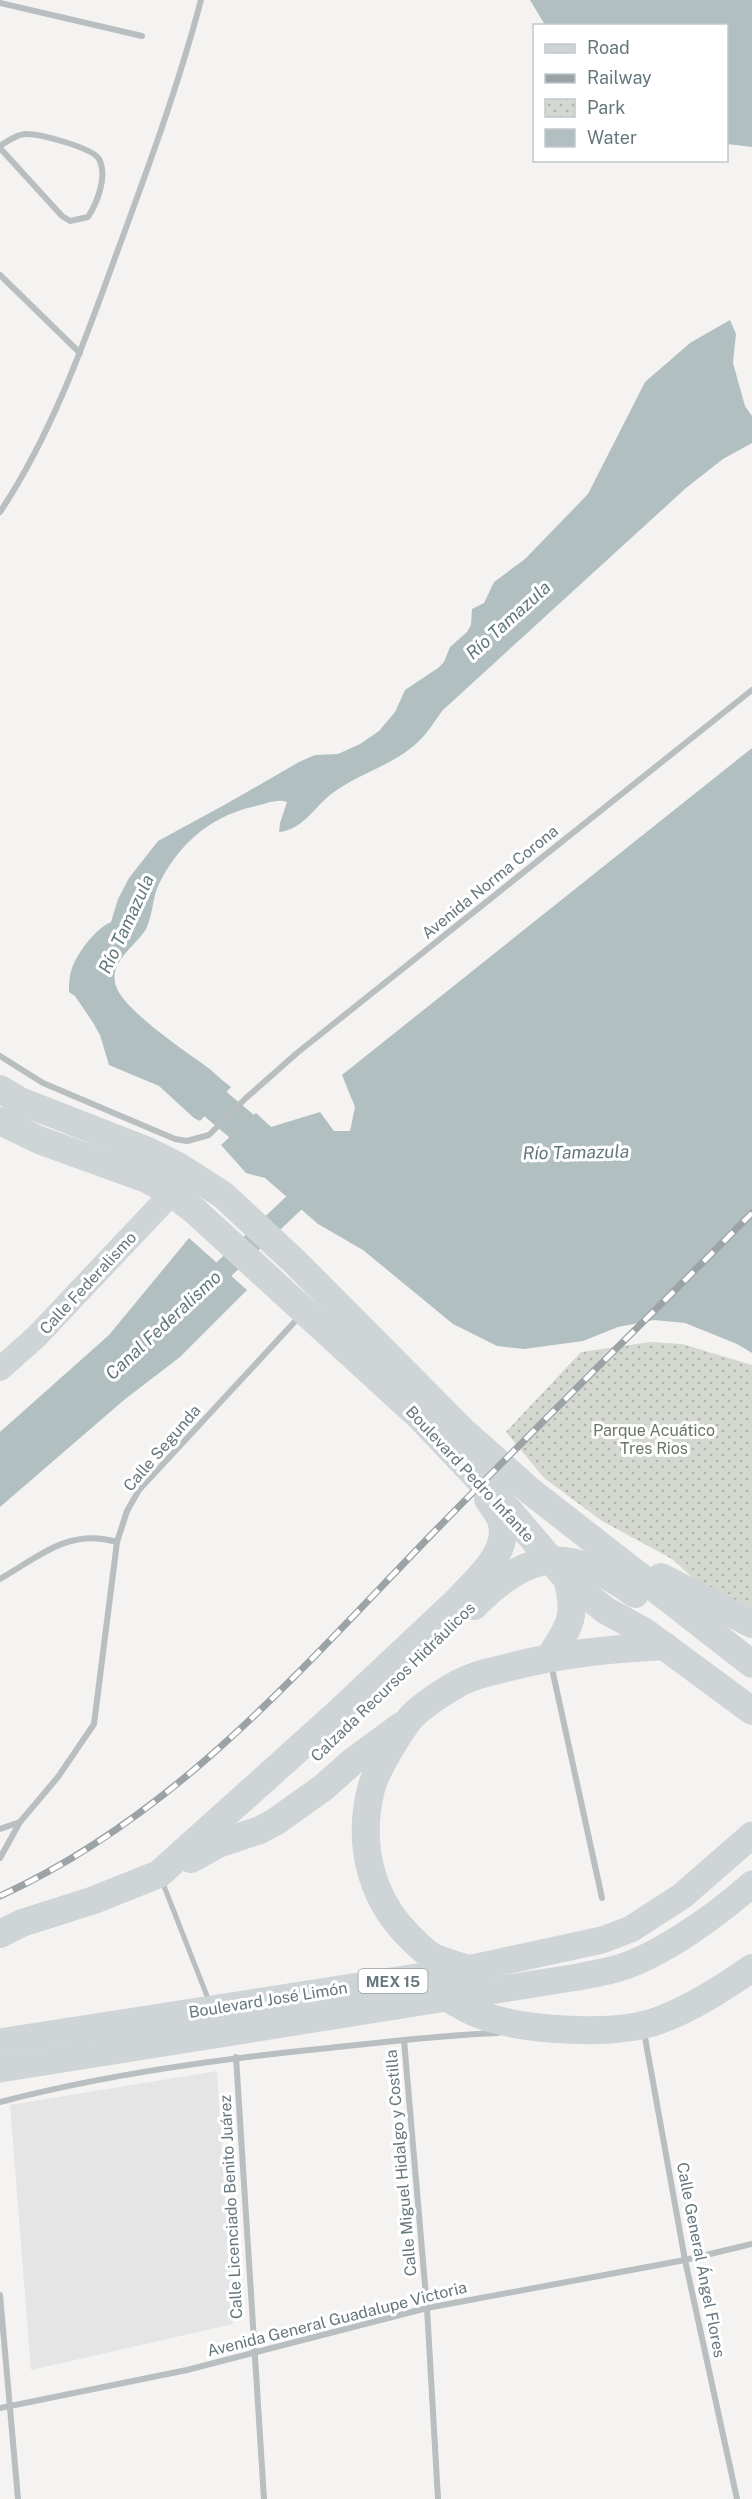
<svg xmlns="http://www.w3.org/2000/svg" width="752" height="2499" font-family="'Public Sans',sans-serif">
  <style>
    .built { fill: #e4e5e4 }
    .park { fill: url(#park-dots) }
    .water { fill: #b2bfc1 }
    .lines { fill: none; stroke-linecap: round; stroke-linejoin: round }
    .canal { stroke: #b2bfc1; stroke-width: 20 }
    .river { stroke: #b2bfc1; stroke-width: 33 }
    .pedestrian { stroke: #b9bec0; stroke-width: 5 }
    .minor { stroke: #b9bec0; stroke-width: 6 }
    .secondary { stroke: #cfd4d6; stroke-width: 24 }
    .primary { stroke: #cfd4d6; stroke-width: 27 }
    .trunk { stroke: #cfd4d6; stroke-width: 28 }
    .rail-casing { stroke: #9ca3a6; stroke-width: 7 }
    .rail { stroke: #fff; stroke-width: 4.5; stroke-dasharray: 14; stroke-linecap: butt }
    .labels { text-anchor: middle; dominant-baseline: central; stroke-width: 6; stroke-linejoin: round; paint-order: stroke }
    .shield { fill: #fff; stroke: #95a0a5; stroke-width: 1.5 }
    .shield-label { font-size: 15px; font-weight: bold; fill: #67777e }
    .street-label { font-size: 16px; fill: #67777e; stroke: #fff }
    .park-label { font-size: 16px; fill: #6b7665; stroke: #fff }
    .water-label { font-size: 18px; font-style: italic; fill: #63787b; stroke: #fff }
  </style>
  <defs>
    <pattern id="park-dots" width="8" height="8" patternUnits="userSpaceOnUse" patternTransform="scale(1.5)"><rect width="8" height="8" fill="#d4d8d0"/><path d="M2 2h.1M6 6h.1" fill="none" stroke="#b0b4ae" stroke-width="1.8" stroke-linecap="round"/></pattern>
  </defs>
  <rect width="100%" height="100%" fill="#f4f3f1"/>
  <!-- built -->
  <path class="built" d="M217 2071 233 2324 31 2370 10 2105Z"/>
  <!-- park -->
  <path class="park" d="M650 1342 682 1344 752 1365V1632L672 1559 602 1521 544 1478 506 1432 581 1352Z"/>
  <!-- water -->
  <g class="water">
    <path d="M530 0H752V147L727 144 726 26 545 25Z"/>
    <path d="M730 320 736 334 733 363 745 406 752 416V443L723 459 686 488 443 710C436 719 429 731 421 739 396 765 358 773 330 795 314 808 302 830 279 832L280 823 287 802C277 798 263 805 252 807 209 817 177 846 158 886 152 900 153 915 146 929 135 947 108 962 116 986 123 1009 182 1049 203 1064 213 1071 221 1080 231 1087L200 1121 194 1118 159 1086 109 1065 100 1035 92 1021 75 996 69 992C69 984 69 976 72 968 78 952 95 929 111 922L118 899 129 878 158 841 226 804 299 762 315 755 338 754 360 744 379 731 395 712 405 690 438 668 444 662 450 647 467 632 471 625 472 609 484 603 494 582 525 559 588 494 645 382 690 343Z"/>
    <path d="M752 748V1353L737 1344 685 1323 654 1320 618 1327 583 1341 524 1349 497 1346 453 1324 363 1250 318 1224 265 1178 246 1173 221 1145 256 1113 271 1127 320 1112 334 1131H350L355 1107 342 1075Z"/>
    <path d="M189 1238 247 1290 180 1357 124 1400 0 1507V1432L109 1335Z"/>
  </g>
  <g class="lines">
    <!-- canal -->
    <path class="canal" d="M204 1288 314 1184"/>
    <!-- river -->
    <path class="river" d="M180 1077 194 1086 265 1146 277 1152"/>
    <!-- pedestrian -->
    <path class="pedestrian" d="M162 1881 209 2001"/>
    <!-- minor -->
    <g class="minor">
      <path d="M0 3 142 36"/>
      <path d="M0 146C8 141 15 135 25 134 38 133 93 148 99 159 108 176 97 203 88 217L70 221 62 216 0 148"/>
      <path d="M0 275 80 353"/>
      <path d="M0 512C52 434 84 343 116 255 147 171 178 87 201 0"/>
      <path d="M0 1056 43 1083 175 1139 187 1141 209 1135 246 1098 297 1053 752 690"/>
      <path d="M0 1579C40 1556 69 1528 117 1542"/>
      <path d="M551 1664 602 1898"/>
      <path d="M0 1829 20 1822"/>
      <path d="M0 1858 20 1822 58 1777 94 1724 117 1542 127 1511 139 1490 300 1316"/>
      <path d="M644 2032 685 2260 737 2499"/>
      <path d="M404 2040 427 2308 438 2499"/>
      <path d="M236 2057 264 2499"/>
      <path d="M0 2102C108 2074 219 2059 329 2048 386 2042 441 2035 498 2033"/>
      <path d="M0 2295 18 2499"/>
      <path d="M0 2408 187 2370 427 2308 685 2260 752 2244"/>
    </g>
    <!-- secondary -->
    <path class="secondary" d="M0 1369 37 1336 172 1193"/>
    <!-- primary -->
    <g class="primary">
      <path d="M0 2042 468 1969 602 1940 631 1929 682 1896 752 1835"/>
      <path d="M0 2069 578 1977C592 1974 606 1972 619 1968 662 1955 718 1914 752 1884"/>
    </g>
    <!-- trunk -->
    <g class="trunk">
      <path d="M0 1089 20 1101 148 1151 178 1166 223 1195 295 1262 465 1433 529 1490 752 1664"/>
      <path d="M0 1121 39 1140 147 1179 172 1193 195 1211 422 1419 511 1513 567 1579 605 1610 645 1632 752 1711"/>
      <path d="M661 1577 752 1624"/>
      <path d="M474 1606C531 1549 569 1546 635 1594"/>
      <path d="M549 1658C569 1627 578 1617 567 1579"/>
      <path d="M191 1859 218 1844 260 1830 275 1822 324 1787 352 1762 401 1726"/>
      <path d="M0 1934 22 1923 94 1900 159 1874 338 1713 456 1602C474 1582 509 1554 502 1524 500 1514 493 1507 488 1499"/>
      <path d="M468 1969C456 1965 444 1962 433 1957 423 1951 414 1941 406 1933 369 1894 358 1841 371 1789 376 1770 396 1738 408 1721 418 1708 445 1691 459 1683 472 1676 488 1672 502 1669 556 1654 610 1649 665 1646"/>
      <path d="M446 1997C456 2003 467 2010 478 2014 523 2031 616 2037 660 2020 694 2007 723 1988 752 1968"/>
    </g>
    <!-- rail casing -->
    <g class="rail-casing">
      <path id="rail" d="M0 1896C177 1815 300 1670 433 1533 538 1425 646 1320 752 1213"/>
    </g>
    <!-- rail -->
    <use href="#rail" class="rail"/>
  </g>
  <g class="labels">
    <!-- shield labels -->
    <rect class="shield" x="358.5" y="1969" width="69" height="24" rx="4.5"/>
    <g class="shield-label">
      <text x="393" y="1981">MEX 15</text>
    </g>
    <!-- street labels -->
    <g class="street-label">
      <text transform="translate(490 882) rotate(-39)">Avenida Norma Corona</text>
      <text transform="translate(88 1283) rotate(-47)">Calle Federalismo</text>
      <text transform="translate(162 1448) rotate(-49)">Calle Segunda</text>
      <text transform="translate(470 1474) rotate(47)">Boulevard Pedro Infante</text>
      <text transform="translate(393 1682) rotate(-44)">Calzada Recursos Hidráulicos</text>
      <text transform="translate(268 2000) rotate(-9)">Boulevard José Limón</text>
      <text transform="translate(401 2163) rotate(-95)">Calle Miguel Hidalgo y Costilla</text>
      <text transform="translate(231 2207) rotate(-93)">Calle Licenciado Benito Juárez</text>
      <text transform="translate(701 2260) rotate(79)">Calle General Ángel Flores</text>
      <text transform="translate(337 2319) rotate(-14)">Avenida General Guadalupe Victoria</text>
    </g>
    <!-- park labels -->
    <g class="park-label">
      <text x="654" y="1430">Parque Acuático<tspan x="654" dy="18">Tres Rios</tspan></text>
    </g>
    <!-- water labels -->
    <g class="water-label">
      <text transform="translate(508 620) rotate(-42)">Río Tamazula</text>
      <text transform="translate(126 924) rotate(-65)">Río Tamazula</text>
      <text transform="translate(576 1152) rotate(-1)">Río Tamazula</text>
      <text transform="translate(163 1325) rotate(-43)">Canal Federalismo</text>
    </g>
  </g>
  <!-- legend -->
  <rect x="533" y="24" width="195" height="138" fill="#ffffff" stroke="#c2c9cb" stroke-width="1.5"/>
  <rect x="545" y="44" width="30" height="9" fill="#cfd4d6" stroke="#c2c9cb" stroke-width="1.5"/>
  <text x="587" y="54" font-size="18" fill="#67777e">Road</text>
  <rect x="545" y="74" width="30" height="9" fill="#9ca3a6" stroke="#c2c9cb" stroke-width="1.5"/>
  <text x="587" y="84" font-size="18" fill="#67777e">Railway</text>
  <rect x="545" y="99" width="30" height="18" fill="url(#park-dots)" stroke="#c2c9cb" stroke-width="1.5"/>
  <text x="587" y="114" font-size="18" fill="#67777e">Park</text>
  <rect x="545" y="129" width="30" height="18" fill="#b2bfc1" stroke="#c2c9cb" stroke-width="1.5"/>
  <text x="587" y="144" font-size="18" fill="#67777e">Water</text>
</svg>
